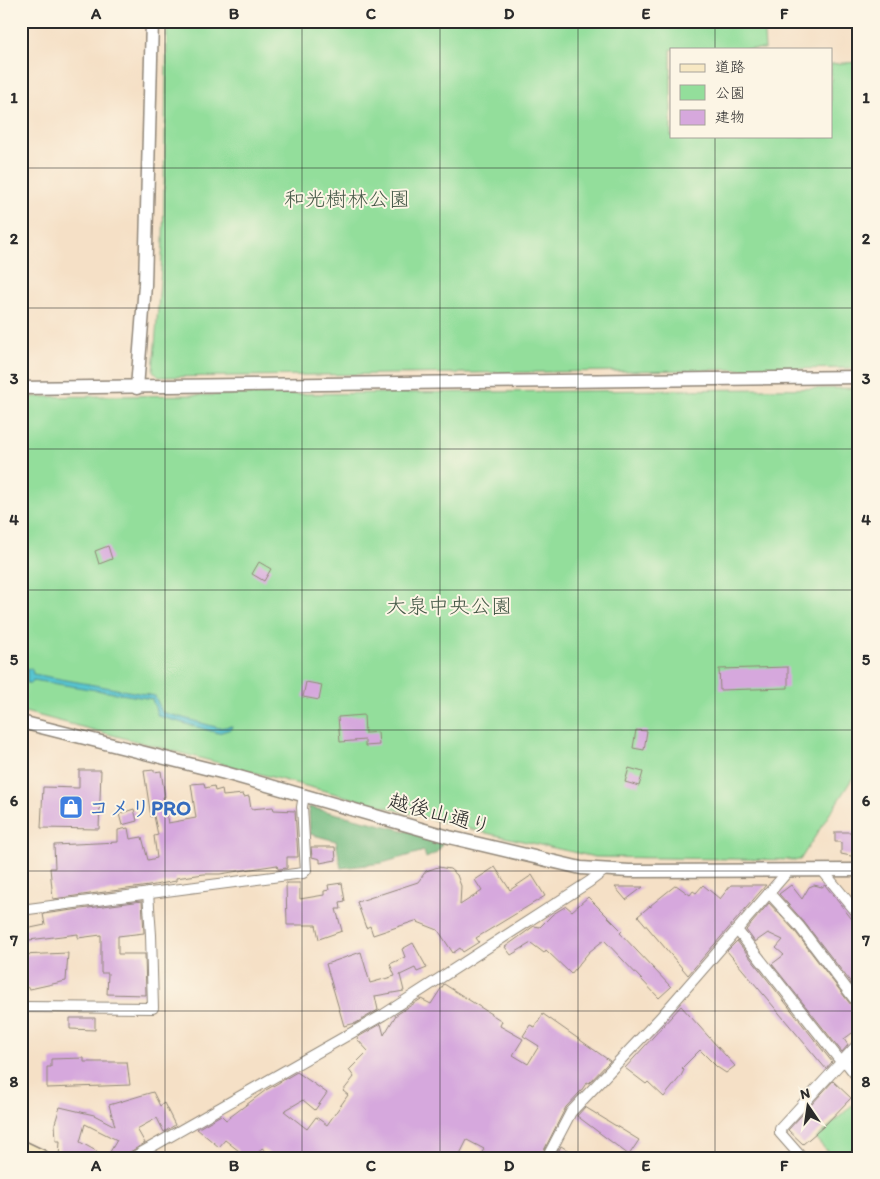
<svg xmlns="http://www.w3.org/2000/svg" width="880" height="1179" font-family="Itim,'Klee One',sans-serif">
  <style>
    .green { fill: #93de9b; stroke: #5f8463 }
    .forest { fill: #76bd83; stroke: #507457 }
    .water { fill: #58c5d0; stroke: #42787e }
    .building { fill: #d6a8dd; fill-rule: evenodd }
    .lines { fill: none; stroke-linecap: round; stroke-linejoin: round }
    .minor-casing { stroke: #908678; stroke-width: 12 }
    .tertiary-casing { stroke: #908678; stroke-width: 15 }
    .secondary-casing { stroke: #908678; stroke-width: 18 }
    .minor { stroke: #fff; stroke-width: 10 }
    .tertiary { stroke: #fff; stroke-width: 12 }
    .secondary { stroke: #f7e8c3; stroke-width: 15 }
    .grid { fill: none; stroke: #2b2b2b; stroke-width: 1; stroke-opacity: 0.55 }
    .labels { text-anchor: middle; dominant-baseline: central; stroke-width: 4; stroke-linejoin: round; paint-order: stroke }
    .park-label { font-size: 21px; fill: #455847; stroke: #fcf5e5 }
    .shop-label { font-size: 21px; font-weight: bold; fill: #366cbe; stroke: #fcf5e5; text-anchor: start }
    .street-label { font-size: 21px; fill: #2b2b2b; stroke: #fcf5e5 }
    .neatline { fill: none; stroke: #2b2b2b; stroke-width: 2 }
    .grid-label { font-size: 16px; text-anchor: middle; font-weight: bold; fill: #2b2b2b }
  </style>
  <rect width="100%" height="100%" fill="#fcf5e5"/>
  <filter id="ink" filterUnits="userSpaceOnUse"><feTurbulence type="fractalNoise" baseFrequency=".02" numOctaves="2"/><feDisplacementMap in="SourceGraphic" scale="10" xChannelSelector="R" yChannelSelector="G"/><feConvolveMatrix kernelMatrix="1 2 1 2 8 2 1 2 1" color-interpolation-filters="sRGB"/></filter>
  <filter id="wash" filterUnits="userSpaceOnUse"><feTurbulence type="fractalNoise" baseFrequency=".0096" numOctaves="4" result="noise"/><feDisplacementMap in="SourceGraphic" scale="20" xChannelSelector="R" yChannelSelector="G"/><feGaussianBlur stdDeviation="1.12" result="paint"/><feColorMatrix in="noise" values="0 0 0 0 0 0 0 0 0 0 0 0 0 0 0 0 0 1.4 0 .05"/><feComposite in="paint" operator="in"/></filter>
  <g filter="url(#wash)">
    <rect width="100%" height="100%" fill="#f5e0c6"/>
    <!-- green -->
    <g class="green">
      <path d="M167 21H763L765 49H671V136H831V64L859 62V368L159 377 153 371 163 244Z"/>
      <path d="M859 388V768L800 860 595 857 477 831 21 711V397Z"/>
      <path d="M852 1105 859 1112V1142L841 1158H833L816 1139Z"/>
    </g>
    <!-- forest -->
    <path class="forest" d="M309 807 443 840C441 851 435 854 426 858L424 851 382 863 341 868 336 841 310 834Z"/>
    <!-- water -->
    <path class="water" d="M27 669H32L33 674 155 696 162 712 219 728 232 726 231 729 218 733 158 716 152 699 33 680 32 683H27Z"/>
    <g id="blocks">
      <!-- building -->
      <g class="building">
        <path d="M108 546 112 559 99 564 95 551Z"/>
        <path d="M259 562 271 569 264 581 252 574Z"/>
        <path d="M788 667V688L720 690 719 669Z"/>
        <path d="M306 682 322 685 319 700 303 697Z"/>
        <path d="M364 715 365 733 378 732 379 745 365 746V740L340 742 338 717Z"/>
        <path d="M636 730 647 731 644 750 633 748Z"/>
        <path d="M629 768 643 772 639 786 625 782Z"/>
        <path d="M79 770H101L99 829 41 828 43 787 79 788Z"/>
        <path d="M154 770V772L161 771 165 797H163L168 823 196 818 191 784 204 783 205 788 214 786 215 791 222 789 223 796 243 794 244 797 249 796 251 809 273 807 274 810 295 811 298 857H287V868L278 869 277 865 220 874H204L176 878V881L149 886 53 899 50 868H55L54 845 118 842V830L128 828 130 839 142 837 148 860 157 858 154 836 158 835 154 816 151 817 144 771Z"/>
        <path d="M134 809 137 821 122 825 119 814Z"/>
        <path d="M835 832H856V857L841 854V842H835Z"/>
        <path d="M311 847H335L336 860 320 863V859L312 857Z"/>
        <path d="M438 867 450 869 457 875 461 886 460 905 482 891 475 880 495 867 510 890 532 875 545 896 476 938 479 942 463 952 460 948 453 953 438 930 415 921 373 935 370 926 366 928 357 902 418 882 426 871Z"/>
        <path d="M286 883H300V899L324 895V891L329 890 328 885 342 883 345 901 340 902 341 909H336L342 931 319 939 316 925H287Z"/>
        <path d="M676 885 690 895 693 891 696 893 703 885 720 899 731 885H766L688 975 638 916 650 906 651 907V905Z"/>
        <path d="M791 885 802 899 809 887 814 885 822 887 825 885 859 928V993L804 922 779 894Z"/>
        <path d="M615 887H643L626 900Z"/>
        <path d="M588 897 622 931 620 933 671 987 659 998 604 940 589 952 571 974 546 950 544 953 531 943 511 955 505 947 534 926 540 927 553 914 563 908 566 906 572 911Z"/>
        <path d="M142 901 144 933 118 936V954H145L146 995 107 994 108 973H101V935L78 938V934L21 941V930L45 925 43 914Z"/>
        <path d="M769 903 794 930 854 1009 859 1013V1028L844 1039 848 1045 842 1052 772 964 784 955 776 948 783 940 768 933 755 942 746 930Z"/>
        <path d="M737 941 832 1062 826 1069 727 951Z"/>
        <path d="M413 943 427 968 417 972 415 968 400 975 404 991 375 996 378 1010 356 1023 344 1026 326 964 361 952 370 983 395 976 390 964 405 957 402 949Z"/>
        <path d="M68 953 66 981 30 989 26 987 21 955Z"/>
        <path d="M444 984 502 1021 500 1026 523 1039 513 1055 528 1064 539 1046 523 1036 530 1025 535 1027 543 1014 610 1061 589 1083 587 1082 581 1091 566 1107 540 1158H530L523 1154 521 1158H479L484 1149 467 1140 458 1158H275L262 1148 254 1158H233L239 1151 225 1140 219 1147 197 1129 221 1115 226 1120 266 1090 297 1072 327 1093 315 1110 303 1100 284 1111 307 1129 316 1117 327 1125 348 1095 343 1091 354 1077 349 1070 368 1051 357 1039 358 1037 381 1024 384 1035 396 1015 421 999 431 1004Z"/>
        <path d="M681 1006 735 1066 726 1073 717 1067 700 1050 682 1068 684 1070 681 1076 664 1097 648 1082 646 1084 625 1068Z"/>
        <path d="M70 1018H95V1030L70 1029Z"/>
        <path d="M84 1058V1062H127L130 1085 47 1088V1067H51V1059Z"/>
        <path d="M833 1081 851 1098 823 1127 803 1144 788 1130Z"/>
        <path d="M153 1092 160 1106 164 1103 175 1125 164 1132 157 1118 137 1129 145 1143 120 1158H59L60 1141H56L55 1123 60 1107 94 1115 115 1126 109 1105ZM85 1124 117 1140 107 1157 80 1142Z"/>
        <path d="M585 1107 639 1140 629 1155 577 1116Z"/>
        <path d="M561 1146 580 1158H555Z"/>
      </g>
    </g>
  </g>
  <g filter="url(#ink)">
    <use href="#blocks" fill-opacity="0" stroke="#908678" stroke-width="1"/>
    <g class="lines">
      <!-- minor casing -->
      <g class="minor-casing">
        <g id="minor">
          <path d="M822 870 859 915"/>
          <path d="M769 893 799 926 859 1005"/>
          <path d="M21 910 303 873 306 870 302 807 304 795"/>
          <path d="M737 930 842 1063"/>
          <path d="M21 1007 153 1008 151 935 148 893"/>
          <path d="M844 1060 859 1079"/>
          <path d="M132 1158 383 1015 589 882 605 870"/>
          <path d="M547 1158 571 1112 660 1018 789 870"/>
          <path d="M802 1158 780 1133V1129L859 1043"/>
        </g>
      </g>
      <!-- tertiary casing -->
      <g class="tertiary-casing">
        <g id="tertiary">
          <path d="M21 388 859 377"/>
          <path d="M137 388 145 285 152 21"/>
          <path d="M21 722 225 773 449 837 581 868 629 871 859 870"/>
        </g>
      </g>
      <!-- secondary casing -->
      <g class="secondary-casing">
        <path id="secondary" d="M21 1148 42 1158"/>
      </g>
      <!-- minor -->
      <use href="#minor" class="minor"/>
      <!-- tertiary -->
      <use href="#tertiary" class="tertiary"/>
      <!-- secondary -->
      <use href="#secondary" class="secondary"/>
    </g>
  </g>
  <!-- grid -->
  <path class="grid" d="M165 21V1158M302 21V1158M440 21V1158M578 21V1158M715 21V49M715 136V1158M21 168H859M21 308H859M21 449H859M21 590H859M21 730H859M21 871H859M21 1011H859"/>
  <!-- icons -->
  <defs>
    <g id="shop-square" transform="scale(1.25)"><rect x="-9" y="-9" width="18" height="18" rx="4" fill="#3f7fe0" stroke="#fcf5e5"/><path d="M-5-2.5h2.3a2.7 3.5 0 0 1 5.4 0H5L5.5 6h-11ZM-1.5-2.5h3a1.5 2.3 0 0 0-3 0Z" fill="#fff"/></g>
  </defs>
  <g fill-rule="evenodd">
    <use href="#shop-square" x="71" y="807"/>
  </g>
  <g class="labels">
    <!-- park labels -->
    <g class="park-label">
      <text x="347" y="198">和光樹林公園</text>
      <text x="449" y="605">大泉中央公園</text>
    </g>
    <!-- shop labels -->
    <g class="shop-label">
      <text x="88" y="807">コメリPRO</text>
    </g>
    <!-- street labels -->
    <g class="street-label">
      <text transform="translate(440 813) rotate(15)">越後山通り</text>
    </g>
  </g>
  <!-- margin -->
  <rect width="880" height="1179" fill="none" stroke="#fcf5e5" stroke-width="55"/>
  <!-- legend -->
  <rect x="670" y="48" width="162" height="90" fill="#fcf5e5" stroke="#a8a49b"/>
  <rect x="680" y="64" width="25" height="8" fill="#f7e8c3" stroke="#a8a49b"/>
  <text x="715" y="72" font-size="15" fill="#2b2b2b">道路</text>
  <rect x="680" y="85" width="25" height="15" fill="#93de9b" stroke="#a8a49b"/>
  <text x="715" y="98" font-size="15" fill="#2b2b2b">公園</text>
  <rect x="680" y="110" width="25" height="15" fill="#d6a8dd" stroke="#a8a49b"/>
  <text x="715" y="122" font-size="15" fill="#2b2b2b">建物</text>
  <!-- north arrow -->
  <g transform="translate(808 1106) rotate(347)" stroke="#fcf5e5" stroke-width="4" paint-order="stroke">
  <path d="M0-4L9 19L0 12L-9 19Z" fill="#2b2b2b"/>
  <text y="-8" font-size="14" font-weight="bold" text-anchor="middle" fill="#2b2b2b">N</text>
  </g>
  <rect x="28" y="28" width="824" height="1124" class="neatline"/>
  <g class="grid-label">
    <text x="96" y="19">A</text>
    <text x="234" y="19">B</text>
    <text x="371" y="19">C</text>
    <text x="509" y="19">D</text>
    <text x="646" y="19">E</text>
    <text x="784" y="19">F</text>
    <text x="14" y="103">1</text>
    <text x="866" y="103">1</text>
    <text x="14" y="244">2</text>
    <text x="866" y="244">2</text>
    <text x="14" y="384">3</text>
    <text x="866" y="384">3</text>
    <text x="14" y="525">4</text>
    <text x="866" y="525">4</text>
    <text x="14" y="665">5</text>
    <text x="866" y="665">5</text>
    <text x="14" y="806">6</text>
    <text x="866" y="806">6</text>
    <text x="14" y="946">7</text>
    <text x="866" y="946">7</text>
    <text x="14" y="1087">8</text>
    <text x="866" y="1087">8</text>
    <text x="96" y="1171">A</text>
    <text x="234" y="1171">B</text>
    <text x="371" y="1171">C</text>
    <text x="509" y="1171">D</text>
    <text x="646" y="1171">E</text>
    <text x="784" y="1171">F</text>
  </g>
</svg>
